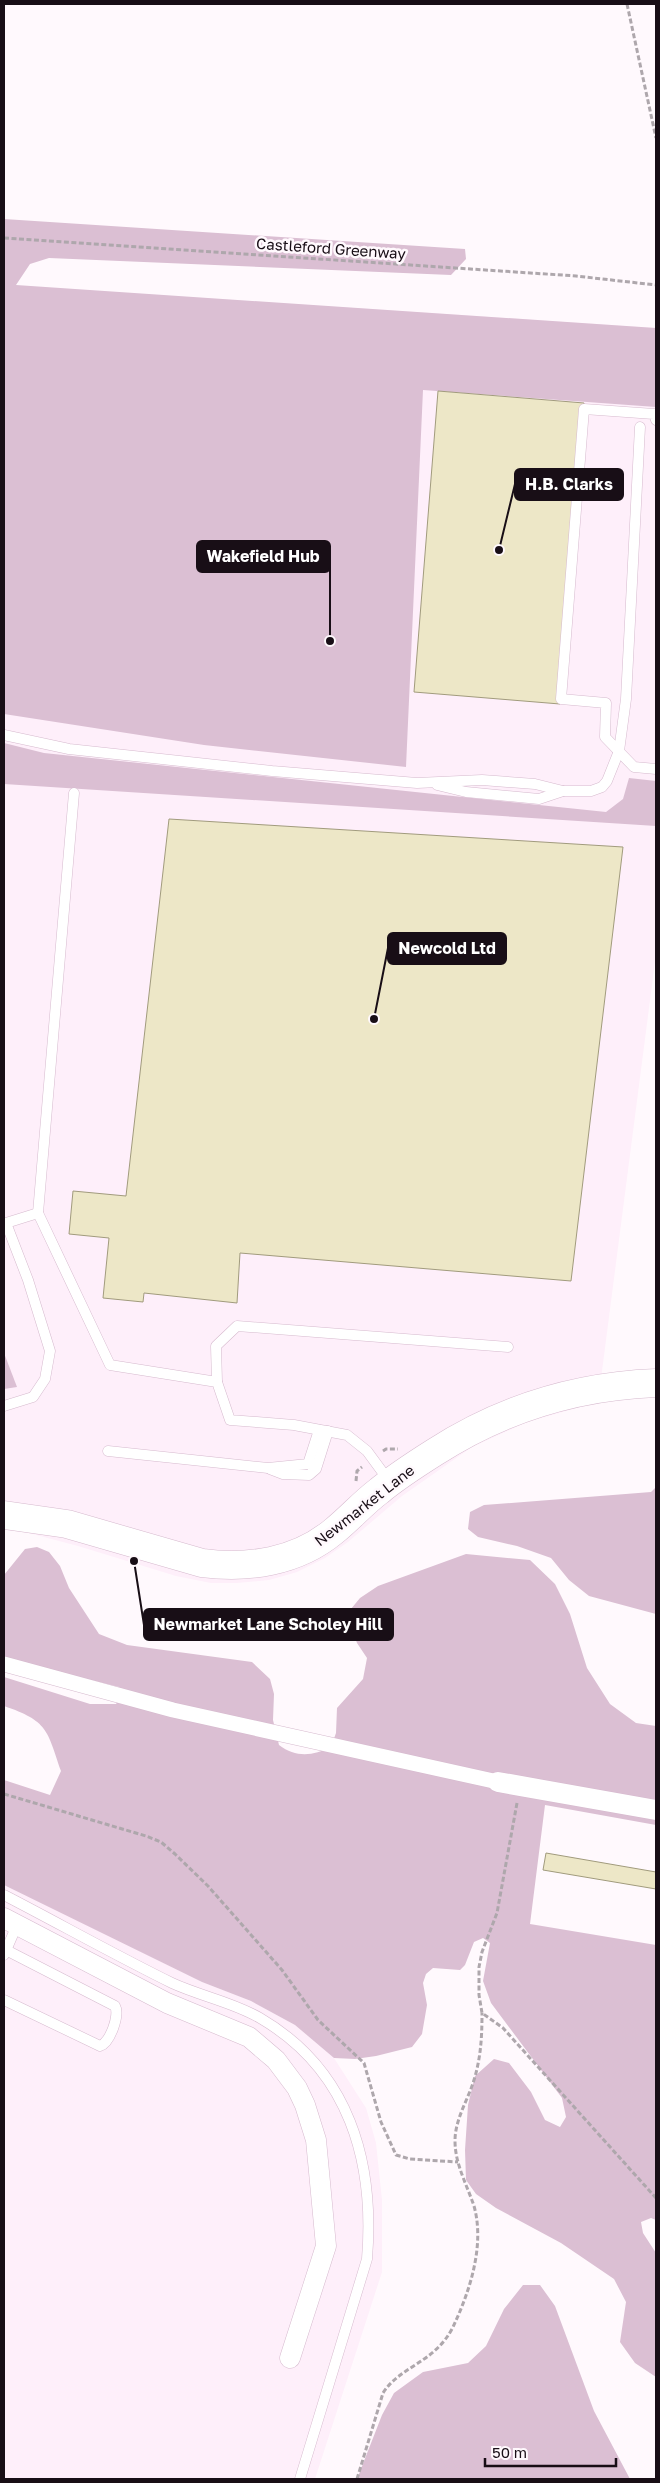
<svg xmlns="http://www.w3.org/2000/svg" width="660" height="2483" font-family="'Golos Text',sans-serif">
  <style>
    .built { fill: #feeffa }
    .green { fill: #dbbfd3 }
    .building { fill: #ede7c7; stroke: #a19b7d }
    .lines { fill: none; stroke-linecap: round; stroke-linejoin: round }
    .service-casing { stroke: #d6bace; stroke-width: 11 }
    .pedestrian-casing { stroke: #d6bace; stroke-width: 16 }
    .minor-casing { stroke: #d6bace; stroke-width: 21 }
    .secondary-casing { stroke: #d6bace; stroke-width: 29 }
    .path { stroke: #aea7ac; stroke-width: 3; stroke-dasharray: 5 2.5; stroke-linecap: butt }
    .service { stroke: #fff; stroke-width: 10 }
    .pedestrian { stroke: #fff; stroke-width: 15 }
    .minor { stroke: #fff; stroke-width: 20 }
    .secondary { stroke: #fff; stroke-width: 28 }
    .labels { text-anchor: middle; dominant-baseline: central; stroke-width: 5; stroke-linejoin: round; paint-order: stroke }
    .street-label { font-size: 15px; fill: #180e16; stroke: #fff9fd }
    .leader { fill: none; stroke: #180e16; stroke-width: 2 }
    .callout-dot { fill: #180e16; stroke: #fff9fd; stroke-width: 2 }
    .callout { fill: #180e16; stroke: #180e16; stroke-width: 2 }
    .callout-label { font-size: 16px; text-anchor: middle; font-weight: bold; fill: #fff }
  </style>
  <rect width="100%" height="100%" fill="#fff9fd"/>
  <!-- built -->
  <g class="built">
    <path d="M4 285 656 328V954L598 1402 527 1422 472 1447 402 1496 348 1542 325 1558 297 1572 269 1580 237 1583H211L176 1576 78 1546 21 1531 4 1530Z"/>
    <path d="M4 1884 202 1982 251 2001 295 2025 334 2058 366 2108 376 2143 382 2200V2272L315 2479H4Z"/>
  </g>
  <!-- green -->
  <g class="green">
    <path d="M4 219 465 249 466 259 451 275 49 258 30 264 16 285 656 328V407L423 390 406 767 204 745 4 714Z"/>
    <path d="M4 743 44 753 606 812 623 799 629 778 656 781V826L4 784Z"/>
    <path d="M4 1353 17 1387 4 1389Z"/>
    <path d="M656 1487V1614L589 1596 569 1580 551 1558 517 1546 478 1537 468 1529 470 1512 484 1505 651 1492Z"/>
    <path d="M37 1547 49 1552 60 1566 69 1588 99 1634 127 1645 252 1662 270 1679 274 1694 273 1720 279 1745C296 1758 313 1756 331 1747L336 1733 337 1708 363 1679 367 1658 357 1643 346 1615 360 1598 378 1586 466 1554 530 1560 555 1584 570 1614 587 1668 610 1704 636 1723 656 1726V1825L545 1805 530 1924 656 1945V2220L651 2218 641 2222 643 2233 656 2253V2377L635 2363 620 2342 626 2302 614 2279 561 2243 496 2208 476 2194 466 2180 465 2150 468 2105 475 2076 494 2059 509 2063 531 2092 545 2120 560 2127 566 2117 562 2098 491 2003 483 1981 490 1943 483 1938 474 1942 465 1965 460 1970 433 1968 426 1974 423 1983 427 2005 422 2034 412 2047 376 2056 355 2059 334 2058 295 2025 251 2001 202 1982 4 1885V1780L50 1795 61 1771C47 1730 48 1721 4 1706V1677L90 1704H116L122 1694 119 1687 4 1658V1575L25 1549Z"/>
    <path d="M523 2285H540L555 2306 594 2411 630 2479H357L382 2415 394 2393 423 2372 468 2363 486 2346 504 2309Z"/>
  </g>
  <!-- building -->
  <g class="building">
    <path d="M438 391 584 403 560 704 414 692Z"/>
    <path d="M169 819 623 847 571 1281 240 1253 237 1303 144 1293 143 1302 103 1298 109 1238 69 1234 73 1191 126 1196Z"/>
    <path d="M546 1853 656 1872V1889L543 1870Z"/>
  </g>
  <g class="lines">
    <!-- service casing -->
    <g class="service-casing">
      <g id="service">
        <path d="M656 420 654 414 584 409 561 699 606 703 605 737 634 767 656 769"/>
        <path d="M4 735 69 749 272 771 417 783 482 780 535 784 563 791"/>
        <path d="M437 785 466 792 539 799 563 791H591L602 787 607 781 619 751 626 699 640 427"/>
        <path d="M38 1213 74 793"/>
        <path d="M217 1382 216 1346 237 1326 508 1347"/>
        <path d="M4 1406 33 1397 45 1379 50 1351 28 1280 6 1223 38 1213 110 1365 217 1382 230 1420 294 1425 347 1435 367 1451 389 1481"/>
        <path d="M108 1451 268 1468 308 1464 319 1430"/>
        <path d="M270 1469 283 1474 309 1475 316 1469 328 1431"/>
        <path d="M4 1895C60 1924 115 1955 172 1983 200 1996 233 2002 260 2018 349 2070 375 2161 367 2259L300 2479"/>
        <path d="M4 1955 17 1925"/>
        <path d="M4 2000 100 2046C110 2043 120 2015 115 2006L6 1950"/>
      </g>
    </g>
    <!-- pedestrian casing -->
    <g class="pedestrian-casing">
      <path id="pedestrian" d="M4 1664 173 1710 498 1782"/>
    </g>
    <!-- minor casing -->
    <g class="minor-casing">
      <g id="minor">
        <path d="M498 1782 656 1810"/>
        <path d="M4 1918 167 2003 249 2037 276 2060 297 2088 305 2105 316 2140 326 2246 290 2358"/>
      </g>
    </g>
    <!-- secondary casing -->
    <g class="secondary-casing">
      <path id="secondary" d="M4 1515 67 1524 202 1563C248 1569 297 1562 334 1531 350 1518 363 1503 379 1491 397 1476 416 1464 435 1452 502 1409 577 1386 656 1383"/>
    </g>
    <!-- path -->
    <g class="path">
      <path d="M627 4 656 138"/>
      <path d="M4 238 576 276 656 285"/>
      <path d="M383 1451 386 1449H398"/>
      <path d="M356 1481 357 1471 362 1467"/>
      <path d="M4 1794 146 1836 161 1842 175 1854 208 1886 282 1970 318 2020 364 2063 381 2122 396 2155 410 2159 458 2162"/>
      <path d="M517 1803 497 1913 482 1952 479 1967V1995L482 2013 503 2028 656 2198"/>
      <path d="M357 2479 383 2393C400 2366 435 2363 453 2327 470 2291 485 2245 474 2206 467 2185 455 2164 455 2141 455 2119 468 2100 474 2080 481 2057 482 2036 482 2013"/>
    </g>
    <!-- service -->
    <use href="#service" class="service"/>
    <!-- pedestrian -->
    <use href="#pedestrian" class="pedestrian"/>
    <!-- minor -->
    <use href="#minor" class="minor"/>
    <!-- secondary -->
    <use href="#secondary" class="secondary"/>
  </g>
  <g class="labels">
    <!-- street labels -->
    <g class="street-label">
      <text transform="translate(331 248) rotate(4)">Castleford Greenway</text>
      <text transform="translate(364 1505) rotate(-38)">Newmarket Lane</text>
    </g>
  </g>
  <!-- callouts -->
  <path class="leader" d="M499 550L515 484M330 641L330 557M374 1019L388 948M134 1561L144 1625"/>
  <g class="callout-dot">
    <circle cx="499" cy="550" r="5"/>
    <circle cx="330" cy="641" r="5"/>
    <circle cx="374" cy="1019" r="5"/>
    <circle cx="134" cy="1561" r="5"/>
  </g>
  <g class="callout">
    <rect x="515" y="469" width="108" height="31" rx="5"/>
    <rect x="197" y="541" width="133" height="31" rx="5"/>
    <rect x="388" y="933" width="118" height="31" rx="5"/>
    <rect x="144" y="1609" width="249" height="31" rx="5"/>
  </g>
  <g class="callout-label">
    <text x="569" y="490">H.B. Clarks</text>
    <text x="263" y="562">Wakefield Hub</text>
    <text x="447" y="954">Newcold Ltd</text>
    <text x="268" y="1630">Newmarket Lane Scholey Hill</text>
  </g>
  <!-- border -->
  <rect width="660" height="2483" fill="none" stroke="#180e16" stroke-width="10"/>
  <!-- scale -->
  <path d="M485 2458v8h131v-8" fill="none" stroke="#180e16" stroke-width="2.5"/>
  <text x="492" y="2458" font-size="15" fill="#180e16" stroke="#fff9fd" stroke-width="4" paint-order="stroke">50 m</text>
</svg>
